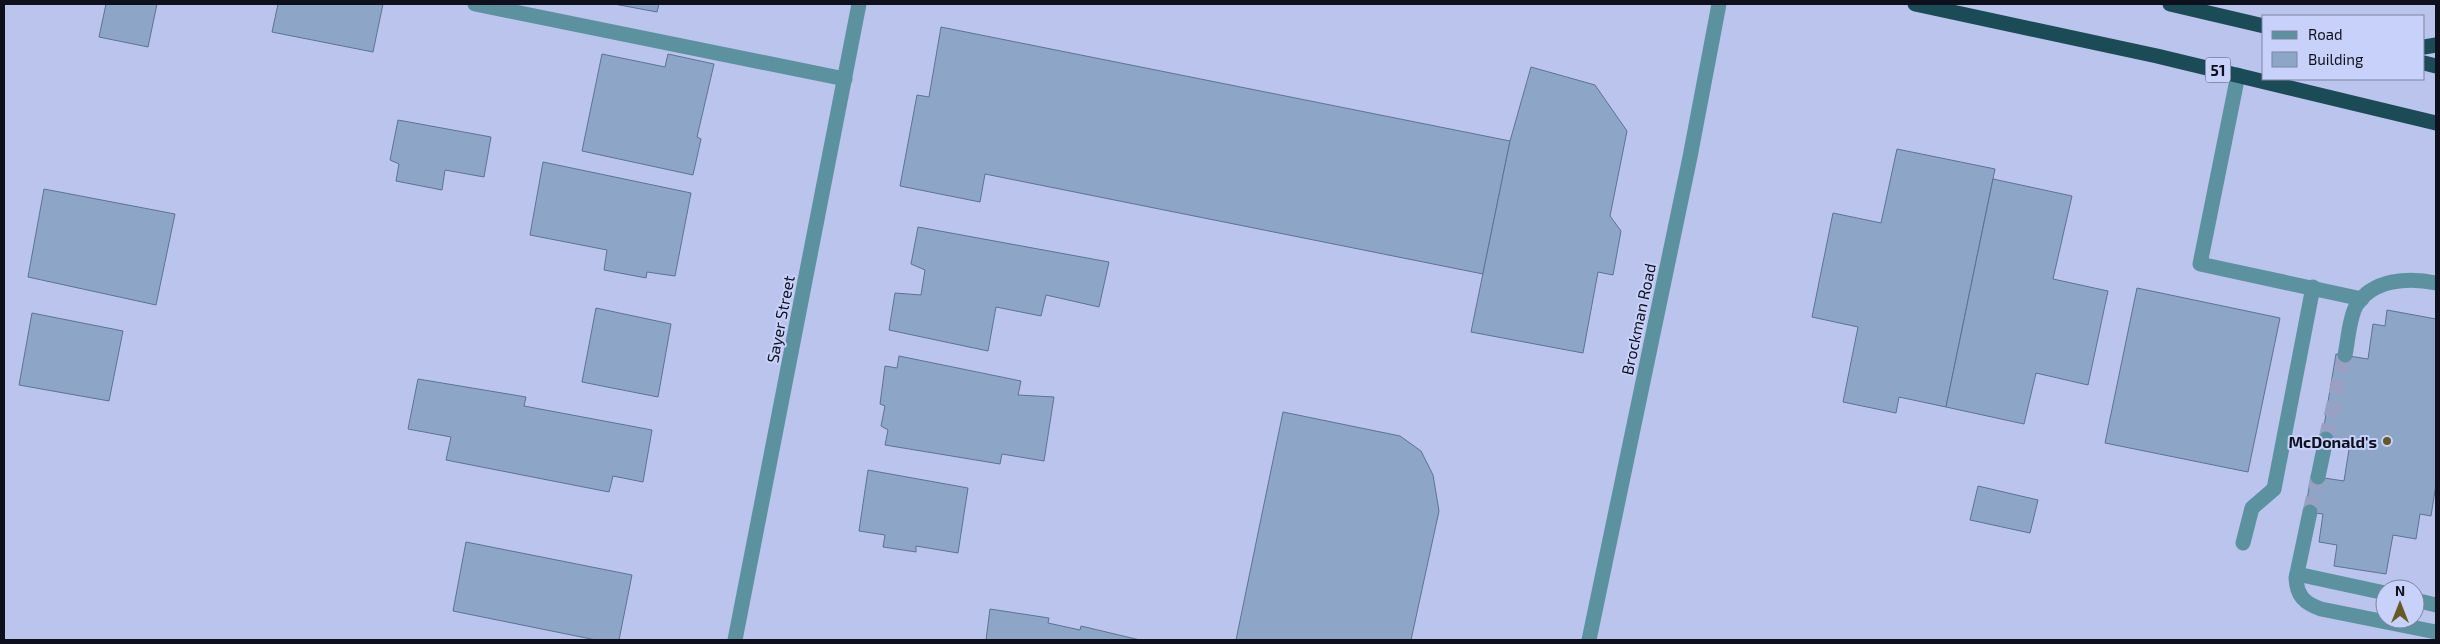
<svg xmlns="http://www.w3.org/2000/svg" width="2440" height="644" font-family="'Exo 2',sans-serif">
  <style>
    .building { fill: #8da6c8; stroke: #5b7393 }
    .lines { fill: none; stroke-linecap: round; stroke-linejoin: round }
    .minor-tunnel { stroke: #98a0c3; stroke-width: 15; stroke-dasharray: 15 8; stroke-linecap: butt }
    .minor { stroke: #5c92a0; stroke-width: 15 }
    .highway { stroke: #1b4b56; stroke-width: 15 }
    .poi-dot { fill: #665926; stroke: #c8d1f9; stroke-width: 2 }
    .labels { text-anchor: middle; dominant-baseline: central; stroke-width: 4; stroke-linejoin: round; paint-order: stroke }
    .shield { fill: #c8d1f9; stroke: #464a60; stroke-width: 1 }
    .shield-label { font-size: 15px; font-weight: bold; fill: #0e101e }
    .street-label { font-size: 16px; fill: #0e101e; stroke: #c8d1f9 }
    .poi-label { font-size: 16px; font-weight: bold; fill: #0e101e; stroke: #c8d1f9; text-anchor: end }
  </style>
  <rect width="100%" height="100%" fill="#bbc4ec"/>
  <!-- building -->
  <g class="building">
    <path d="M106 4H157L148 47 99 37Z"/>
    <path d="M278 4H383L373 52 272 32Z"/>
    <path d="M614 4H659L657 12Z"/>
    <path d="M941 27 1510 141 1483 274 985 174 980 202 900 186 917 95 929 97Z"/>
    <path d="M602 54 665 67 668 54 714 64 697 137 701 139 693 175 582 151Z"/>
    <path d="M1531 67 1595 85 1627 131 1610 216 1621 231 1613 275 1598 272 1583 353 1471 332 1510 141Z"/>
    <path d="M398 120 491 137 484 177 445 170 442 190 396 181 399 164 390 160Z"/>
    <path d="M1897 149 1995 169 1946 407 1899 397 1896 413 1843 402 1858 327 1812 317 1833 213 1881 223Z"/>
    <path d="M543 162 691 193 675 276 647 272 646 278 604 270 607 250 530 235Z"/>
    <path d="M1993 179 2072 196 2053 279 2108 291 2088 385 2036 373 2024 424 1946 407Z"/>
    <path d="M44 189 175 214 156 305 28 277Z"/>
    <path d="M918 227 1109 262 1099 307 1046 295 1041 316 996 307 988 351 889 330 895 293 921 295 925 270 911 264Z"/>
    <path d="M2137 288 2280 318 2248 472 2105 443Z"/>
    <path d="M596 308 671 324 658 397 582 382Z"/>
    <path d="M2387 310 2436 319V484L2431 516 2420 514 2416 539 2393 535 2386 574 2334 566 2337 545 2319 542 2323 514 2305 512 2311 476 2344 481 2350 443 2322 438 2336 354 2368 359 2373 324 2385 326Z"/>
    <path d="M32 313 123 331 109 401 19 385Z"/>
    <path d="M899 356 1021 381 1018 395 1054 397 1044 461 1002 454 1000 464 885 445 888 430 881 426 885 406 880 404 885 366 897 368Z"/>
    <path d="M418 379 526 397 524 406 652 430 643 482 613 476 609 492 446 460 451 437 408 429Z"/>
    <path d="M1283 412 1400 436 1421 451 1433 475 1439 511 1411 640H1236Z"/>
    <path d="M868 470 968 488 958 553 916 546V552L883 547 885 535 859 531Z"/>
    <path d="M1978 486 2038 500 2030 533 1970 520Z"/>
    <path d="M466 542 632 575 619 640H596L453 611Z"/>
    <path d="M990 609 1049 618 1048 623 1080 630 1081 626 1140 640H986Z"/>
  </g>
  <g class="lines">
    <!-- minor-tunnel -->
    <g class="minor-tunnel">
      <path d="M2326 439 2345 355"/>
      <path d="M2310 512 2318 477"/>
    </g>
    <!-- minor -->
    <g class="minor">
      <path d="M475 4 845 79"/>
      <path d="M2238 75 2200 264 2362 299"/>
      <path d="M2345 355C2348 341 2349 319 2356 306 2372 279 2409 277 2436 283"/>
      <path d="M2318 477 2326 439"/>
      <path d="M2310 512 2296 578C2297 596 2304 603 2321 609L2436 632"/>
      <path d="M2243 543 2252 508 2274 489 2313 287"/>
      <path d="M2297 574 2385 593"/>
      <path d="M2415 600 2436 605"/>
      <path d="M735 640 859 4"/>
      <path d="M1589 640 1690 157 1719 4"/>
    </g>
    <!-- highway -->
    <g class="highway">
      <path d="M1915 4 2157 56 2436 123"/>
      <path d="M2170 4 2264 26"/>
      <path d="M2424 47 2436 45"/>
      <path d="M2424 63 2436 66"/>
    </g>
  </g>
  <!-- markers -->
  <circle class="poi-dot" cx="2387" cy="441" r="5"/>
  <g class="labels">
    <!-- shield labels -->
    <rect class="shield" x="2205.5" y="57.5" width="25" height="25" rx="4"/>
    <g class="shield-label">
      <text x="2218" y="70">51</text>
    </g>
    <!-- street labels -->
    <g class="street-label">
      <text transform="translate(780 319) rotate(-79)">Sayer Street</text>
      <text transform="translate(1638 319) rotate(-78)">Brockman Road</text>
    </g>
    <!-- poi labels -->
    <g class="poi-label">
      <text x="2377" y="441">McDonald's</text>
    </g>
  </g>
  <!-- border -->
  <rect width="2440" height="644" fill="none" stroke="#0e101e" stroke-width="10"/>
  <!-- legend -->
  <rect x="2262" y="15" width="162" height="65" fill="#c8d1f9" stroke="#7e84a1"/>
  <rect x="2272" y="31" width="25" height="8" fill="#5c92a0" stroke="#7e84a1"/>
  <text x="2308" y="40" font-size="15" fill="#0e101e">Road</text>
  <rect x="2272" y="52" width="25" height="15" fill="#8da6c8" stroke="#7e84a1"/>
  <text x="2308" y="65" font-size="15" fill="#0e101e">Building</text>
  <!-- north arrow -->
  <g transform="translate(2400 604)"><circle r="24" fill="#c8d1f9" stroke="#7e84a1"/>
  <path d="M0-4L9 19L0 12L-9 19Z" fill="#665926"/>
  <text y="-8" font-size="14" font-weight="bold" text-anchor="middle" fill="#0e101e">N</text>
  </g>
</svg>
